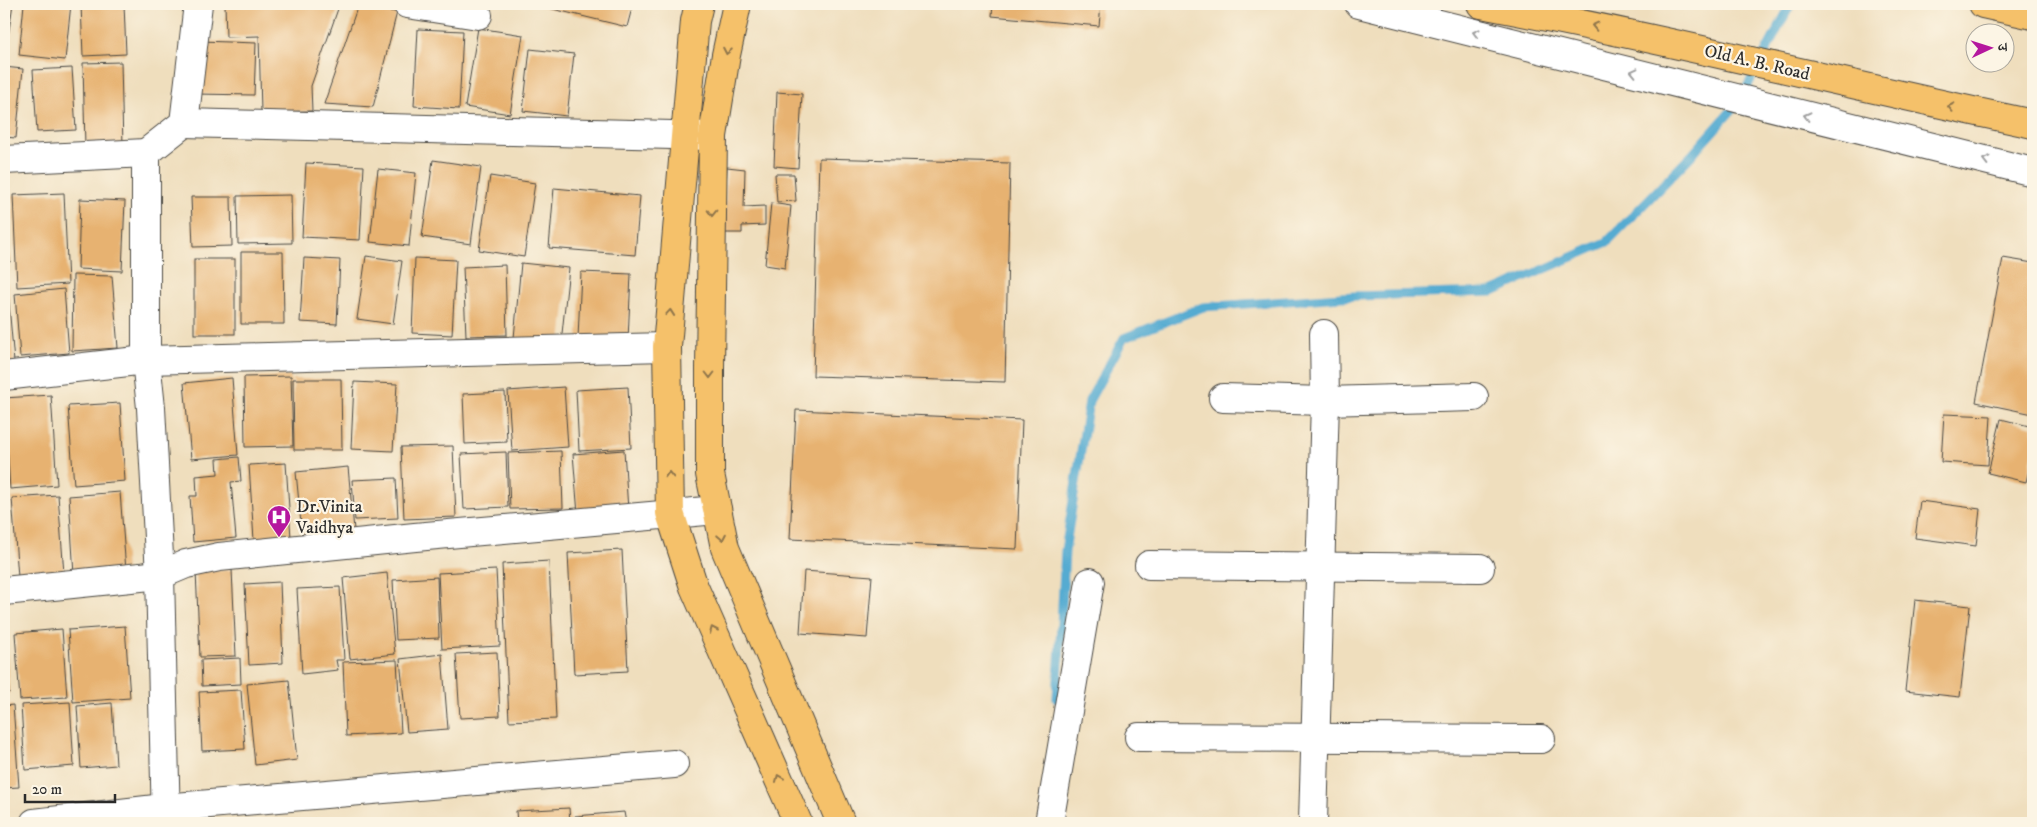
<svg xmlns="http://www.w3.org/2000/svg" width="2037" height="827" font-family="'IM FELL DW Pica','Noto Serif Devanagari',serif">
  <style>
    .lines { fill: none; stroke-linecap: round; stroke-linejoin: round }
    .stream { stroke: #54abd1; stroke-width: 9 }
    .building { fill: #e7b271 }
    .minor-casing { stroke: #484641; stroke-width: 30 }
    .major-casing { stroke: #484641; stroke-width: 30 }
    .minor { stroke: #fff; stroke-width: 28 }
    .major { stroke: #f5c16b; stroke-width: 28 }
    .oneway { stroke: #90764b }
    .oneway2 { stroke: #a0a0a0 }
    .labels { text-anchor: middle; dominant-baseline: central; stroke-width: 4.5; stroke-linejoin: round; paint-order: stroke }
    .street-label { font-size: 18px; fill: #2b2b2b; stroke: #fcf5e5 }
    .poi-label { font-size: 18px; fill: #2b2b2b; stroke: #fcf5e5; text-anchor: start }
  </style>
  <rect width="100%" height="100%" fill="#fcf5e5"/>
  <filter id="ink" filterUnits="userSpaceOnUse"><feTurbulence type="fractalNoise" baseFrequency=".02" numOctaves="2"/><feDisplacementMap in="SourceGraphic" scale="10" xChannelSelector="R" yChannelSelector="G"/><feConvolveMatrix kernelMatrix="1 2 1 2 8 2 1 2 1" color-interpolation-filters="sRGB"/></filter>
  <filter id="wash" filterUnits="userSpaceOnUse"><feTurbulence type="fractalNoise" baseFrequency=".0096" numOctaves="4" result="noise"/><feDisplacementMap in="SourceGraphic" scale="20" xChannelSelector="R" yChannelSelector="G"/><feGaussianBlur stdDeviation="1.12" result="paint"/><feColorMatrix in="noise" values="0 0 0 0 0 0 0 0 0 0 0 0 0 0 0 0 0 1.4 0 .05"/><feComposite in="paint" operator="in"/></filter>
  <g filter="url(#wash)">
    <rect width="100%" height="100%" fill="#efdebd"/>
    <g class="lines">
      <!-- stream -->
      <path class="stream" d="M1057 699 1065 551 1089 401 1124 338 1203 307 1355 296 1492 292 1607 242 1691 156 1739 102 1791 4"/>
    </g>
    <g id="blocks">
      <!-- building -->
      <g class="building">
        <path d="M4 4H13L5 56H4Z"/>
        <path d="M24 4H71L65 60 19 55Z"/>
        <path d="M81 4H124L126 54 83 56Z"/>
        <path d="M225 4H331L339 6 311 86 312 111 261 112 259 36 226 37Z"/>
        <path d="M532 4H633L627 27Z"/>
        <path d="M993 4H1101L1099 26 992 16Z"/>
        <path d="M357 8 397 12 373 107 324 104Z"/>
        <path d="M478 28 523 35 510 114 465 107Z"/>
        <path d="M418 29 463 31 459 109 414 106Z"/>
        <path d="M200 41 256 43 254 95 195 94Z"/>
        <path d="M530 49 574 54 567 116 523 111Z"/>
        <path d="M121 62 123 147H85L83 63Z"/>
        <path d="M4 67 23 69 16 138 4 137Z"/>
        <path d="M72 68 76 130 37 132 33 70Z"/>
        <path d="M777 92 802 94 798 168 774 166Z"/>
        <path d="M819 158 1010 163 1005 382 813 376Z"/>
        <path d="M433 160 481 167 471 244 422 237Z"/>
        <path d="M306 163 364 166 360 240 302 237Z"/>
        <path d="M727 167 745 169 744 207 765 206V225L742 226V233H724Z"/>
        <path d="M378 169 416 173 409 246 370 242Z"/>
        <path d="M775 174H794L796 201 777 202Z"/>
        <path d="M490 176 535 183 524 257 479 250Z"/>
        <path d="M554 188 640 196 635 255 549 248Z"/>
        <path d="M64 193 68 284 17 287 13 195Z"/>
        <path d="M291 195 292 243 238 244 237 196Z"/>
        <path d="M4 197 10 262H4Z"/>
        <path d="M191 197H231L232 246 193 247Z"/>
        <path d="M80 199 125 201 122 271 78 269Z"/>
        <path d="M771 203 791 206 785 268 765 265Z"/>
        <path d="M241 252H283L284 324H241Z"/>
        <path d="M366 256 402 261 393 324 357 319Z"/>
        <path d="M304 258 340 260 337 324 300 322Z"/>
        <path d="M415 258 456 260 452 335 412 333Z"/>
        <path d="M2003 258 2033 263V414L1976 402Z"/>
        <rect x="194" y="259" width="41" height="75"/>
        <path d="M521 263 569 268 561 343 514 338Z"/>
        <path d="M505 265 507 335 466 336 463 267Z"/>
        <path d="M581 272 631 274 628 340 578 338Z"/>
        <path d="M73 275 112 276 118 348 72 351Z"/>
        <path d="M7 282 14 362 4 363V283Z"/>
        <path d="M64 289 69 353 20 357 15 294Z"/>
        <path d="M291 376 293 446 245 447 244 377Z"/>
        <path d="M232 378 238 455 191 459 184 383Z"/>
        <path d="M293 379H341L342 450H294Z"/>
        <path d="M354 382 397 384 393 451 351 449Z"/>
        <path d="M564 387 568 447 512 451 508 391Z"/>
        <path d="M628 387 631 448 579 451 576 390Z"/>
        <path d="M505 392 507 442 465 444 463 394Z"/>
        <path d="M51 395 57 485 10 489 4 398Z"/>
        <path d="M120 403 125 481 74 485 68 406Z"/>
        <path d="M796 410 1022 420 1017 549 790 539Z"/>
        <path d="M1944 414 1991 416 1988 465 1941 462Z"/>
        <path d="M2001 419 2033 427V453L2026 482 1988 473Z"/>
        <path d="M453 446 456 517 404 519 401 447Z"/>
        <path d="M624 450 628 510 578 514 573 454Z"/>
        <path d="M561 451 563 508 510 509 508 453Z"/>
        <path d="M506 452 508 507 464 509 461 454Z"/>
        <path d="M239 457 241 481 231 482 236 538 193 542 190 496H197L196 476 218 474 217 459Z"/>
        <path d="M286 463 291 538 254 540 249 465Z"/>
        <path d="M348 467 354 530 302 534 296 472Z"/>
        <path d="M396 478 398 518 355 520 352 480Z"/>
        <path d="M120 492 126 571 74 575 69 496Z"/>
        <path d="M58 495 64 574 18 577 12 498Z"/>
        <path d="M1920 501 1980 509 1976 546 1915 538Z"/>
        <path d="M622 550 628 671 574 674 568 553Z"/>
        <path d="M549 561 556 719 509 721 502 564Z"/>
        <path d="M232 570 236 656 200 657 196 572Z"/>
        <path d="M496 570 500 646 442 649 438 573Z"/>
        <path d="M804 571 872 576 867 638 800 633Z"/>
        <path d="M387 573 395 654 350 659 343 578Z"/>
        <path d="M437 577 439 638 396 640 393 580Z"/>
        <path d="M280 582 283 663 249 665 245 584Z"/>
        <path d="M340 587 344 660H336L338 670 302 674 297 589Z"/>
        <path d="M1915 600 1970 606 1960 697 1905 691Z"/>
        <path d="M125 626 130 698 73 702 68 630Z"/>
        <path d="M62 629 67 697 20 700 15 633Z"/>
        <path d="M4 631H5L9 693H4Z"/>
        <path d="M497 652 500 716 460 718 456 654Z"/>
        <path d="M442 654 448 729 407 732 400 659Z"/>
        <path d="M240 658 241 684 202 686 201 660Z"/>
        <path d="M397 660 401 733 346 736 343 662Z"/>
        <path d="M289 680 297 760 255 765 247 684Z"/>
        <path d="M241 690 245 749 202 751 199 692Z"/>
        <path d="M70 702 74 766 25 770 21 705Z"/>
        <path d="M112 703 116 765 81 768 77 706Z"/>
        <path d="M13 705 19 787 4 788V706Z"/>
        <path d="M569 808 570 823H517L516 811Z"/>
        <path d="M624 812 626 823H576L575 816Z"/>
      </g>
    </g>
  </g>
  <g filter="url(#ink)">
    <use href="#blocks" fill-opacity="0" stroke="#484641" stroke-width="1"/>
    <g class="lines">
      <!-- minor casing -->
      <g class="minor-casing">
        <g id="minor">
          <path d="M407 4 478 15"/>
          <path d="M1359 4 2033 172"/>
          <path d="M184 123 713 136"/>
          <path d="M4 160 146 153"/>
          <path d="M4 376 146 360 667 347"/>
          <path d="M1223 398 1325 401 1474 397"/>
          <path d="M1149 565 1480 568"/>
          <path d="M4 591 160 575 186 564 219 557 415 537 717 510"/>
          <path d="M1139 737 1541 739"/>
          <path d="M34 823 164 808 674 764"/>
          <path d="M166 823 160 575 151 408 146 360V153L184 123 198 4"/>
          <path d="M1049 823 1090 582"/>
          <path d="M1313 823 1325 401 1324 334"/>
        </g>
      </g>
      <!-- major casing -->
      <g class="major-casing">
        <g id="major">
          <path d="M699 4 695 21 667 347 670 513 694 587 798 823"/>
          <path d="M737 4 726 55 713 136 710 369V474L725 548 841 823"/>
          <path d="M1481 4C1666 39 1849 85 2033 124"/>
          <path d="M1983 4 2033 15"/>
        </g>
      </g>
      <!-- minor -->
      <use href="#minor" class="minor"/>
      <!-- major -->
      <use href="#major" class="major"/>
    </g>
    <!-- one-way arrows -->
    <defs><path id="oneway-chevron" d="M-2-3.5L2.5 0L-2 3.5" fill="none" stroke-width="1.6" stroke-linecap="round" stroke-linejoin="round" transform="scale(1.25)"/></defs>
    <g class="oneway">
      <use href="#oneway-chevron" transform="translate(1595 26) rotate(-167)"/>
      <use href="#oneway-chevron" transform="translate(727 51) rotate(101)"/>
      <use href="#oneway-chevron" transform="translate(1951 107) rotate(-168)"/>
      <use href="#oneway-chevron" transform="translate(712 213) rotate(91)"/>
      <use href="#oneway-chevron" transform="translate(670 313) rotate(-85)"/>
      <use href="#oneway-chevron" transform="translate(710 375) rotate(90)"/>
      <use href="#oneway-chevron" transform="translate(669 475) rotate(-91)"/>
      <use href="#oneway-chevron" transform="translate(722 537) rotate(79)"/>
      <use href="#oneway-chevron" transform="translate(713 630) rotate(-114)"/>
      <use href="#oneway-chevron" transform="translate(779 778) rotate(-113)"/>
    </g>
    <g class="oneway2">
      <use href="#oneway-chevron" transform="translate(1476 33) rotate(-166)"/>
      <use href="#oneway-chevron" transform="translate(1634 72) rotate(-167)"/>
      <use href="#oneway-chevron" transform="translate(1807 116) rotate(-166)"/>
      <use href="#oneway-chevron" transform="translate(1986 160) rotate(-166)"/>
    </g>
  </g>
  <!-- icons -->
  <defs>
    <g id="hospital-pin" transform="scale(1.25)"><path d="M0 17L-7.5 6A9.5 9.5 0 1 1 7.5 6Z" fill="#b5179e" stroke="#fcf5e5"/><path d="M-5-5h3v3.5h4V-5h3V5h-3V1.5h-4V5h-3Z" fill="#fff"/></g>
  </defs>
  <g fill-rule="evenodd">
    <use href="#hospital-pin" x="279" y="517"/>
  </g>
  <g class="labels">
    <!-- street labels -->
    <g class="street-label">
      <text transform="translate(1757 63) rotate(13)">Old A. B. Road</text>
    </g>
    <!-- poi labels -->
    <g class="poi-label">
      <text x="296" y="507">Dr.Vinita<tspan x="296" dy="21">Vaidhya</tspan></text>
    </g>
  </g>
  <!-- margin -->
  <rect width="2037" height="827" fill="none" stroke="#fcf5e5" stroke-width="20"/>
  <!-- north arrow -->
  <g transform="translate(1990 48) rotate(86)"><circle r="24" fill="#fcf5e5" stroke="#a8a49b"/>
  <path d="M0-4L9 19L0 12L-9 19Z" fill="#b5179e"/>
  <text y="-8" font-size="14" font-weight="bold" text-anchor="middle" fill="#2b2b2b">उ</text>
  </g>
  <!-- scale -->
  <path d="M25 794v8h90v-8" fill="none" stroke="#2b2b2b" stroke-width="2.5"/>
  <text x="32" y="794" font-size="15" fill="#2b2b2b" stroke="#fcf5e5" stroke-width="4" paint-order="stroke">20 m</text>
</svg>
